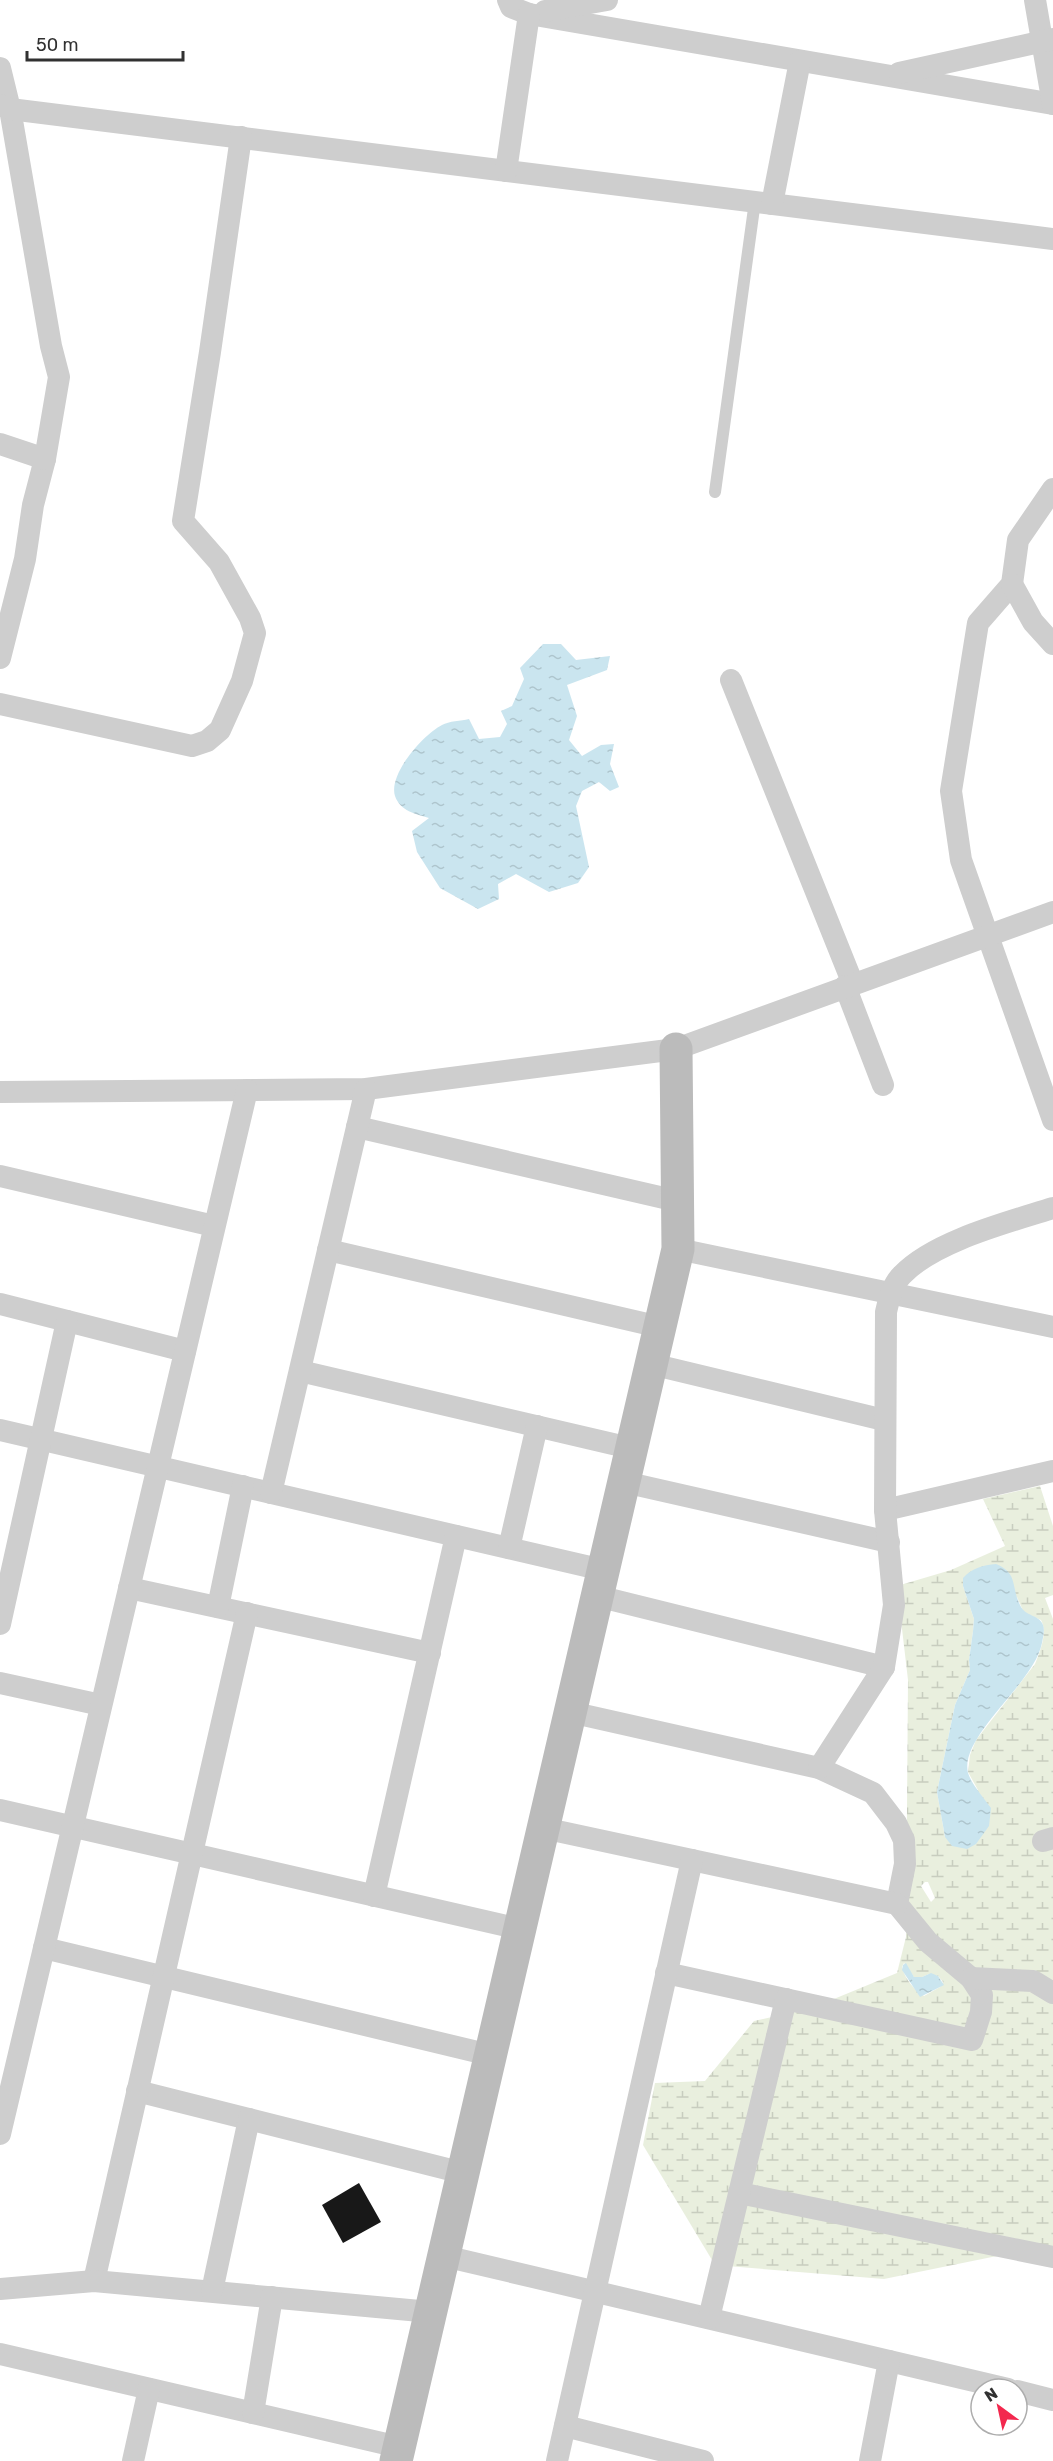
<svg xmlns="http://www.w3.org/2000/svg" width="1053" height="2461" font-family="Rubik,sans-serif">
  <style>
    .wetland { fill: url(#wetland-marsh); fill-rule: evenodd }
    .water { fill: url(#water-ripples) }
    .building { fill: #181818 }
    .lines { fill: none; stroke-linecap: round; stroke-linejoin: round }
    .lane { stroke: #cecece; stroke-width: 12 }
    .street { stroke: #cecece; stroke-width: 22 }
    .secondary { stroke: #bbb; stroke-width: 33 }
  </style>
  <defs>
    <pattern id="wetland-marsh" width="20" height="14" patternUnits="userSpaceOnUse" patternTransform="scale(1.5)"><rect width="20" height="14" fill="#e9efde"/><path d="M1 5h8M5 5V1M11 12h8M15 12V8" fill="none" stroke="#c8cdbf"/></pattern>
    <pattern id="water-ripples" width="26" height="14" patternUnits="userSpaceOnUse" patternTransform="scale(1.5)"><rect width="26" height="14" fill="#cae5ef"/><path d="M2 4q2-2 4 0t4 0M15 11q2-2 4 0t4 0" fill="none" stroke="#aec5cd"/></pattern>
  </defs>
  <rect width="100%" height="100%" fill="#fff"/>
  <!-- wetland -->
  <path class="wetland" d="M1040 1486 1053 1526V1595L1045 1598 1053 1619V2248L992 2257 884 2279 715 2265 643 2145 655 2083 705 2081 754 2021 812 2008 897 1973 906 1937 908 1680 897 1586 951 1570 1005 1546 983 1499ZM963 1586 1017 1597 1024 1613 1041 1620C1048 1633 1040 1651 1035 1664L976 1740 970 1755 968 1772 978 1790 945 1837 937 1792 955 1705 970 1670 969 1660 973 1631 974 1619ZM925 1882H928L935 1898 931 1902 921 1886ZM904 1963 914 1977H922L929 1974 938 1976 943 1982 940 1987 924 1996C913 1988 906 1981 902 1967Z"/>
  <!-- water -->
  <g class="water">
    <path d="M543 644H561L576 660 610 656 607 670 567 685 577 716 569 740 582 756 601 745 614 744 610 764 619 787 610 791 599 782 582 791 576 806 589 867 578 883 549 892 516 874 498 884 499 899 478 909 440 888 417 852 412 831 429 818C416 814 400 811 395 796 388 774 424 734 442 725 449 721 461 721 469 719L479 739 500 737 507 724 501 711 512 706 524 679 520 668Z"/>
    <path d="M996 1564C1018 1573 1011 1586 1020 1605 1025 1617 1039 1614 1043 1625 1045 1630 1043 1637 1042 1643 1034 1684 959 1736 968 1773 972 1785 984 1798 991 1808L989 1826 976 1844 967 1849 952 1846 945 1837 937 1792 955 1705 970 1670 969 1660 973 1631 974 1619 963 1586V1578C972 1568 983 1565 996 1564Z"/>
    <path d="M906 1963 914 1977H922L931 1973 938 1976 944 1985 920 1997 902 1970 903 1965Z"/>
  </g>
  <!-- building -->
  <path class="building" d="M359 2183 381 2222 343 2243 322 2205Z"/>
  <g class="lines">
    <!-- lane -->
    <path class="lane" d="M715 492 755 201"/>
    <!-- street -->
    <g class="street">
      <path d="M508 0 511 7 529 14 1053 104"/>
      <path d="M1035 0 1053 104"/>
      <path d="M545 11 607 0"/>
      <path d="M0 68 10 109 51 346 59 377 45 459 33 505 25 559 0 658"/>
      <path d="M899 73 1053 39"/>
      <path d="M0 105 10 109 1053 239"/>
      <path d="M506 171 529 14"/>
      <path d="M772 204 800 61"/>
      <path d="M0 444 45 459"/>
      <path d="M1053 489 1018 540 1012 584 978 623 951 791 961 860 1053 1120"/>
      <path d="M1012 584 1033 622 1053 644"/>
      <path d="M731 680 853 984"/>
      <path d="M0 704 192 746 207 741 220 730 242 681 255 633 250 618 219 562 183 521 210 352 241 137"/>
      <path d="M845 986 883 1085"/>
      <path d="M0 1092 366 1089 676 1049 1053 912"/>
      <path d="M357 1127 677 1201"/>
      <path d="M0 1176 214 1226"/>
      <path d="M678 1249 1053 1327"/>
      <path d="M328 1250 660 1327"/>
      <path d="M0 1304 185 1351"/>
      <path d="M651 1364 884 1420"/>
      <path d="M300 1371 630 1448"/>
      <path d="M0 1430 603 1570"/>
      <path d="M624 1482 889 1542"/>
      <path d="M271 1493 366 1089"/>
      <path d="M885 1510 1053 1471"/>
      <path d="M509 1548 537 1426"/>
      <path d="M129 1588 430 1653"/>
      <path d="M597 1596 884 1667"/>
      <path d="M218 1607 243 1486"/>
      <path d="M0 1624 67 1321"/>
      <path d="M0 1683 101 1705"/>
      <path d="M570 1712 819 1768 873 1793 896 1823 904 1840 905 1864 897 1904 928 1942 971 1978 982 1995 981 2012 972 2040 666 1973"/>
      <path d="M819 1768 884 1667 894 1605 885 1510 886 1312C889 1299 892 1285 902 1275 934 1241 1009 1222 1053 1208"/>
      <path d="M0 1810 520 1929"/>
      <path d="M543 1828 897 1904"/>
      <path d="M1043 1841 1053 1838"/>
      <path d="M374 1896 456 1536"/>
      <path d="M44 1948 490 2055"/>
      <path d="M971 1978 1033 1981 1053 1993"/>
      <path d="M137 2091 463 2173"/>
      <path d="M0 2134 247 1090"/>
      <path d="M739 2193 1053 2257"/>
      <path d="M444 2256 1008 2389"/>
      <path d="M94 2281 247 1613"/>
      <path d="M0 2289 94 2281 431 2312"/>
      <path d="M212 2291 249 2119"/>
      <path d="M709 2318 786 1999"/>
      <path d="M0 2354 399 2447"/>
      <path d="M1017 2391 1053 2400"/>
      <path d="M253 2413 272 2297"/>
      <path d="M565 2426 703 2461"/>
      <path d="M133 2461 149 2389"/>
      <path d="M557 2461 692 1860"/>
      <path d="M870 2461 889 2361"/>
    </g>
    <!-- secondary -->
    <path class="secondary" d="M396 2461 678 1249 676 1049"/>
  </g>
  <!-- north arrow -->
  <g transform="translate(999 2407) rotate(327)"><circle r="28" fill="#ffffff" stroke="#adadad" stroke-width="1.5"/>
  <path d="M0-4.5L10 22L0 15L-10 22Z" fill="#f3284e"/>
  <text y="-9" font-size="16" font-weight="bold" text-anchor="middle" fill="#313131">N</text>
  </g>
  <!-- scale -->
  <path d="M27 51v9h156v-9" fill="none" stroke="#313131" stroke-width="3"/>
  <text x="36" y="51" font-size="18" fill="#313131" stroke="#ffffff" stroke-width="4.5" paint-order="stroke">50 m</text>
</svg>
